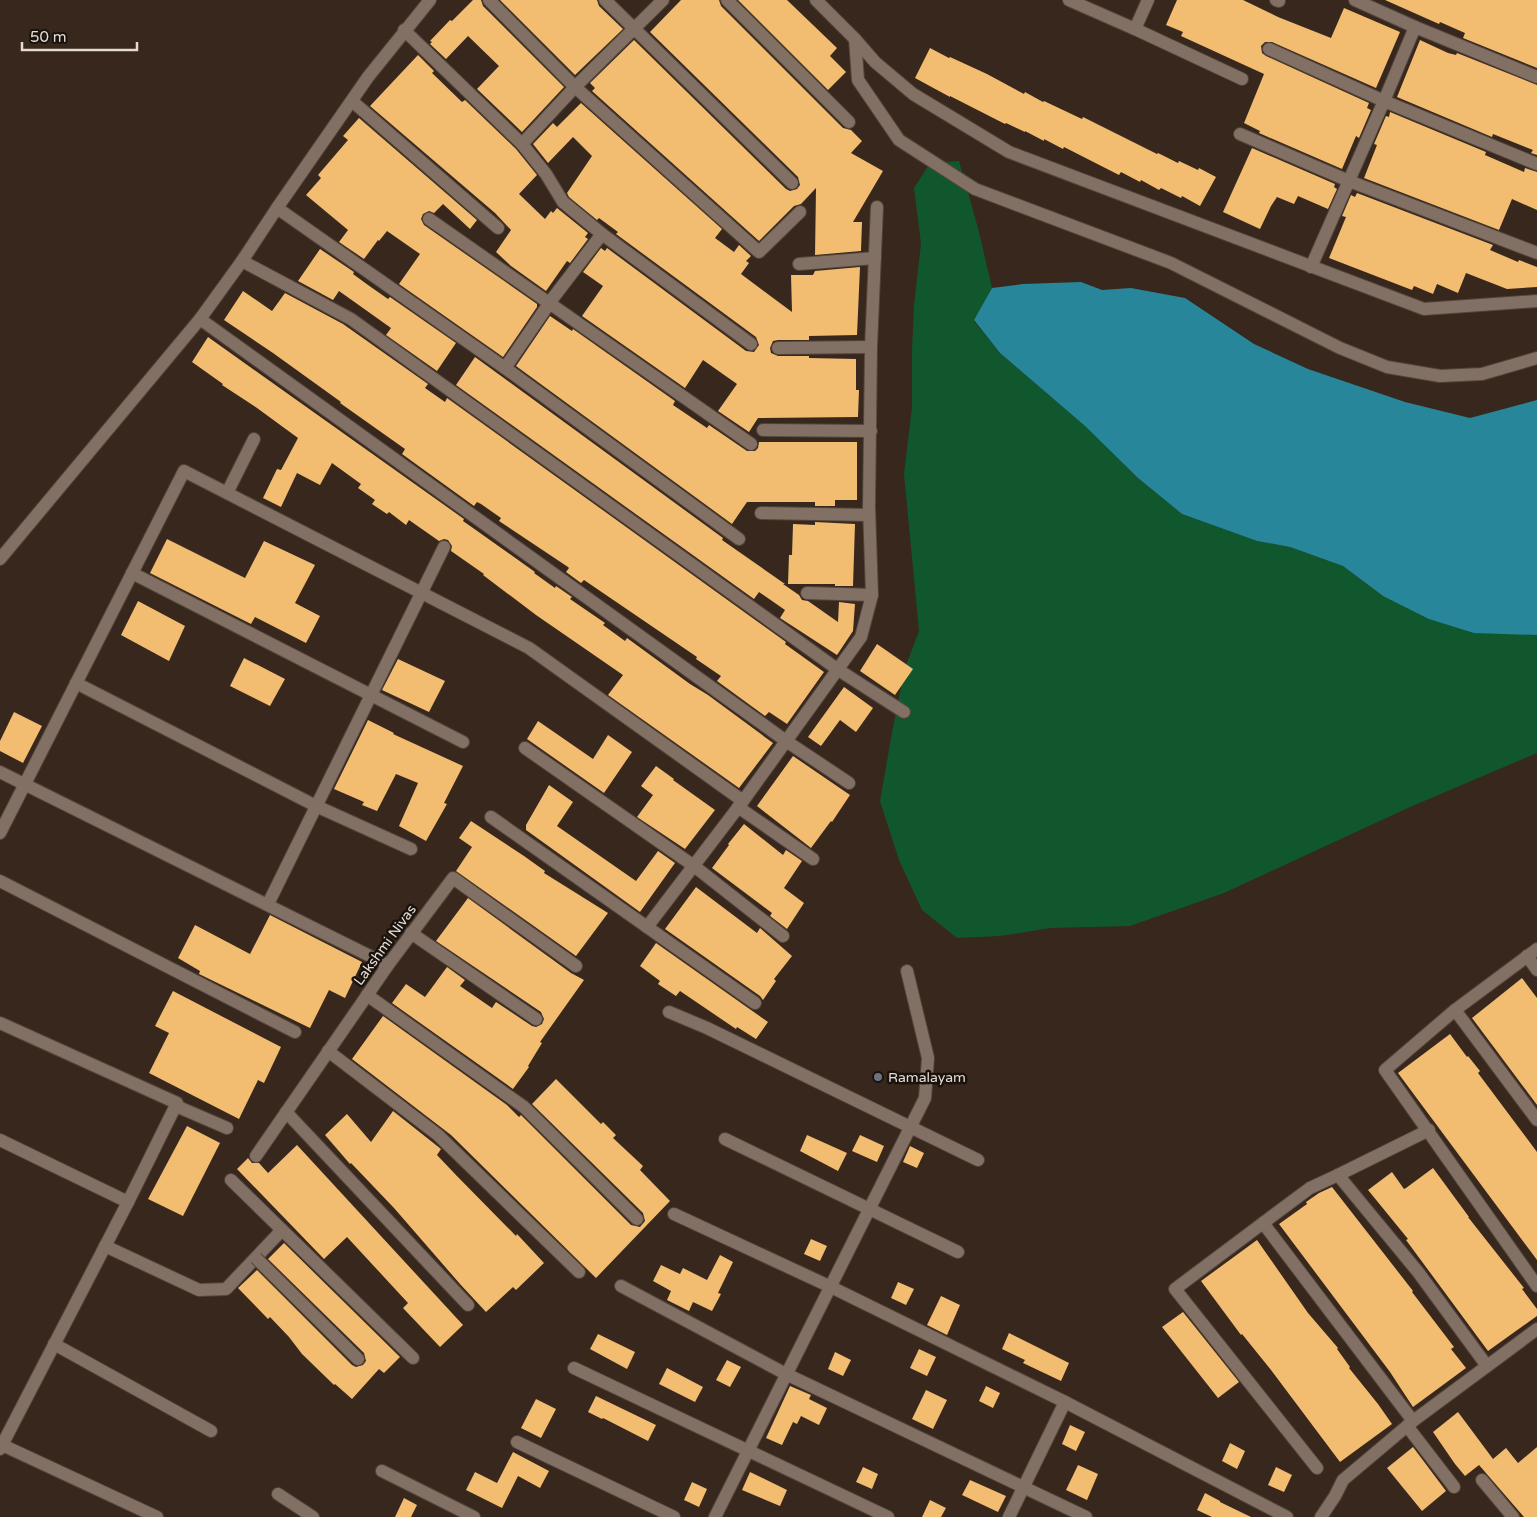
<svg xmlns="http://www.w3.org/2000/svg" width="1537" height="1517" font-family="'Varela Round',sans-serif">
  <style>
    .green { fill: #10572e }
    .water { fill: #278699 }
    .building { fill: #f2bc71 }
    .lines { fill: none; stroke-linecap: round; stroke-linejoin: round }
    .minor-casing { stroke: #52453c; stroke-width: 14 }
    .tertiary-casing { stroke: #52453c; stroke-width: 14 }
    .minor { stroke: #837064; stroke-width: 12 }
    .tertiary { stroke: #837064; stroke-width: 12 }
    .minor-bridge-casing { stroke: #52453c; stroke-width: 14; stroke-linecap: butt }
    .minor-bridge { stroke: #837064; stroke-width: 12 }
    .worship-dot { fill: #6b7280; stroke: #19120d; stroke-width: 2 }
    .labels { text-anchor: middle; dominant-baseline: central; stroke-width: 5; stroke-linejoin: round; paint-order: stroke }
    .street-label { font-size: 14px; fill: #e6dbd4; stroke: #19120d }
    .poi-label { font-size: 14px; fill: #e6dbd4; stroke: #19120d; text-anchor: start }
  </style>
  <rect width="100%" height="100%" fill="#37271c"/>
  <!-- green -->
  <path class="green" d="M959 161 978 228 992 288 974 321 1000 353 1085 426 1138 478 1182 514 1257 541 1290 547 1343 566 1383 596 1537 635V753L1410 807 1224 893 1130 926 1051 928 1000 936 957 938 922 910 899 860 880 801 893 727 905 668 919 631 904 474 912 407V351L914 305 921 244 914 188 930 163Z"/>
  <!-- water -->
  <path class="water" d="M1081 282 1102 290 1131 288 1185 298 1254 344 1308 369 1405 402 1470 418 1537 400V635L1474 633 1429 619 1383 596 1343 566 1290 547 1257 541 1182 514 1138 478 1085 426 1000 353 974 320 992 288 1023 284Z"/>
  <!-- building -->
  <g class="building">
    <path d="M473 0H481L483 6 564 87 522 132 477 89 499 66 468 36 446 59 430 44 432 42 430 41 450 20 452 21Z"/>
    <path d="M500 0H597L599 6 623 29 575 75Z"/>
    <path d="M681 0H719L721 6 843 128 851 130 862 141 851 153 883 171 853 222H862L861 251 815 255 816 188 801 204 794 206 759 241 592 91 595 88 590 83 634 40 786 189 790 191 797 189 800 185 798 177 650 32Z"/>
    <path d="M738 0H787L837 48 830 56 846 72 828 90Z"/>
    <path d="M1177 0H1243L1278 17 1331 38 1344 8 1400 32 1376 88 1272 42H1265L1261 46 1262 53 1266 56 1369 103 1367 108 1371 110 1359 138 1356 136 1342 169 1259 133 1260 131 1244 123 1264 74 1181 36 1183 32 1166 25Z"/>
    <path d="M1385 0H1537V68L1463 38 1465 33 1440 22 1439 24Z"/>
    <path d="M1420 40 1448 53 1456 55 1457 53 1537 85V155L1531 153 1533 150 1493 134 1492 137 1397 97Z"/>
    <path d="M930 48 949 58 950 57 987 74 1024 94 1025 92 1043 102 1044 101 1082 119 1083 117 1157 154 1158 153 1178 163 1179 161 1198 170 1199 168 1216 177 1200 206 1182 196 1181 198 1161 188 1159 190 1141 180 1140 182 1121 172 1119 175 1064 147 1063 149 1044 139V141L1025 131V132L1006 123 1005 124 950 96V97L915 78Z"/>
    <path d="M418 55 434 71 432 73 462 102 465 100 516 149 537 175 519 194 545 219 551 211 553 213 557 208 588 233 585 237 588 239 570 263 567 261 546 291 511 266 496 252 511 230 495 213 370 106Z"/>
    <path d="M581 103 722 229 715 238 734 252 739 245 751 256 746 261 749 263 741 274 792 312 791 275H813L815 271 860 267 857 335 809 336V340H778L773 341 770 348 771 353 778 356H809V358L856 359V390H859L858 417 758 418 749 432 718 411 737 384 703 360 685 388 582 316 603 286 583 272 601 248 605 251 607 248 746 351 754 352 759 345 756 337 616 234 618 232 599 218 597 220 569 197 567 193 592 156 573 137 548 163 533 144 553 123 557 127Z"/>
    <path d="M1390 112 1486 152 1485 155 1524 172 1525 168 1537 172V210L1512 199 1499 230 1364 178 1377 145 1374 144 1386 116 1389 117Z"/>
    <path d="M359 118 477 220 470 229 443 204 434 213 429 211 423 214 421 219 424 225 537 304V307L503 357 399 284 420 254 387 231 379 241 378 240 364 259 339 242 348 230 306 195 321 178 318 175 348 140 343 136Z"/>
    <path d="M1252 148 1335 184 1334 187 1337 189 1328 209 1298 196 1294 204 1277 197 1271 206 1260 229 1223 212Z"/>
    <path d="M1357 193 1493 245 1490 250 1518 262 1519 260 1537 267V287L1507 289 1466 273 1458 293 1437 284 1433 294 1414 286 1412 290 1329 258 1346 217 1342 216 1351 195 1355 197Z"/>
    <path d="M320 249 354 272 353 274 368 285 388 299 390 297 456 343 437 371 386 335 391 328 339 291 333 300 298 281Z"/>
    <path d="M243 291 272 311 285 293 343 324 428 384 425 388 445 402 447 398 786 642 785 644 824 672 787 724 769 712 765 716 717 681 721 676 696 659 697 657 584 580 581 583 566 572 569 568 568 567 499 521 501 518 481 504 477 502 474 506 402 454 405 449 340 403 341 402 273 353 224 320Z"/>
    <path d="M550 316 572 331 573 329 675 401 673 405 707 428 709 425 747 451H755L758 448 759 442H857V500H835V506H815V502H747L732 524 516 366Z"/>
    <path d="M208 337 464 519 463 521 473 528 535 572 534 573 555 588 556 586 572 597 570 599 605 623 603 625 625 641 627 638 690 684 708 695 773 743 739 788 608 695 623 675 536 615 483 575 484 574 451 551 452 546 448 540 444 539 439 541 409 520 406 525 389 512 387 514 372 504 375 500 358 488 361 484 332 463 320 485 297 473 281 507 263 498 277 469 281 470 298 438 257 408 222 385 223 384 192 362Z"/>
    <path d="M475 357 723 538 722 540 785 584H783L799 595 802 600 808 601 838 622 839 602 855 604 853 631 837 655 780 618 785 610 759 592 754 599 456 385Z"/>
    <path d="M815 522 855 524 853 586H835V584H788L789 555H792L793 524 815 525Z"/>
    <path d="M167 539 245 578 264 541 315 565 295 603 320 616 306 643 255 617 251 624 150 573Z"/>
    <path d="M138 601 185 626 169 661 121 635Z"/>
    <path d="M877 644 913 669 895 695 860 671Z"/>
    <path d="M244 658 285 679 270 706 230 686Z"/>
    <path d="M398 659 445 681 429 712 382 690Z"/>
    <path d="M844 687 873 708 856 732 840 720 821 746 808 737Z"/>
    <path d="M14 712 42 726 23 763 0 751V741Z"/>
    <path d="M368 720 394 733 393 734 463 766 444 803 447 804 426 841 399 826 418 783 396 774 377 811 362 805 364 802 334 789Z"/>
    <path d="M538 721 593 759 608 735 632 752 604 793 527 739Z"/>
    <path d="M793 756 850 795 832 822 831 821 811 848 757 806Z"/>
    <path d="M656 766 674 779 673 780 715 810 685 849 637 817 653 795 641 786Z"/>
    <path d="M549 785 573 802 557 826 636 881 658 851 675 863 640 912 526 830V825Z"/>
    <path d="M471 821 524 856 545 871 544 873 608 913 576 956 456 871 472 847 459 838Z"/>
    <path d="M744 824 783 855 786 850 802 861 784 888 804 903 787 929 770 916 772 913 712 868 729 845 728 844Z"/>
    <path d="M696 887 757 933 760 928 792 956 774 979 776 981 763 1000 760 996 665 929Z"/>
    <path d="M468 898 571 973 584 980 540 1042 542 1043 528 1066 529 1067 513 1089 392 1003 406 984 425 997 447 967 465 980 460 986 492 1008 496 1002 532 1026 536 1027 542 1024 544 1019 541 1012 436 941Z"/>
    <path d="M270 915 362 962 345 998 329 990 310 1028 199 974 200 971 178 958 195 925 250 954Z"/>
    <path d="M656 943 768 1022 756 1039 737 1027 736 1029 680 991 676 996 658 984 660 981 640 966Z"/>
    <path d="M1522 978 1537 998V1105L1472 1018Z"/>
    <path d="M173 991 281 1047 264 1083 258 1080 239 1119 149 1073 169 1033 155 1026Z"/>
    <path d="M383 1016 507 1105 519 1117 521 1115 631 1225 640 1227 645 1221 643 1213 532 1104 556 1079 601 1124 603 1122 616 1135 613 1138 643 1166 640 1170 670 1201 596 1278 451 1135 352 1059Z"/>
    <path d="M1450 1034 1467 1057 1468 1056 1480 1071 1478 1073 1537 1152V1260L1398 1073Z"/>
    <path d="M393 1111 441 1149 437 1155 455 1174 516 1236 517 1234 544 1263 516 1290 513 1287 486 1312 460 1284 394 1208 351 1163 350 1164 325 1135 347 1114 371 1142Z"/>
    <path d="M187 1126 220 1143 183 1216 148 1199Z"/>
    <path d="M807 1135 847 1153 838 1171 800 1151Z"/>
    <path d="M860 1135 884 1146 877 1162 852 1151Z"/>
    <path d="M297 1145 463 1325 440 1347 403 1308 408 1303 347 1237 324 1259 237 1169 248 1158 252 1163H259L268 1173Z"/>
    <path d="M910 1146 924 1153 917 1168 903 1162Z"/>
    <path d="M1433 1168 1469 1217H1468L1524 1288 1522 1289 1537 1309V1316L1488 1351 1406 1240 1408 1239 1368 1190 1392 1172 1404 1189 1406 1188Z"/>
    <path d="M1332 1187 1399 1273 1413 1291 1412 1292 1454 1347 1451 1349 1466 1368 1413 1407 1390 1372 1279 1224 1307 1204 1306 1202 1319 1193Z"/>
    <path d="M811 1239 827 1246 820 1261 804 1254Z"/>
    <path d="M1257 1240 1308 1313 1338 1348 1337 1349 1350 1367 1349 1368 1378 1404 1392 1424 1340 1462 1271 1370 1242 1334 1241 1335 1201 1281Z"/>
    <path d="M284 1243 400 1357 384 1373 379 1369 352 1399 335 1384 334 1385 302 1354 289 1337 270 1317 268 1319 238 1288 257 1270 352 1365 356 1367 363 1365 366 1361 364 1353 268 1259Z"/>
    <path d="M720 1255 733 1262 718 1293 721 1294 712 1311 693 1302 689 1311 667 1300 671 1291 653 1281 661 1265 680 1274 683 1268 707 1280Z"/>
    <path d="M898 1282 914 1289 906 1305 891 1298Z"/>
    <path d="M941 1296 960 1305 947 1335 927 1325Z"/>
    <path d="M1183 1312 1239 1382 1218 1398 1162 1327Z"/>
    <path d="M1009 1333 1069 1363 1061 1381 1023 1363 1025 1360 1002 1349Z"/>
    <path d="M598 1334 635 1352 627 1369 590 1349Z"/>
    <path d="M919 1349 936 1357 927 1376 910 1368Z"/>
    <path d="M835 1352 851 1360 843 1376 828 1369Z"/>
    <path d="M727 1360 741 1367 730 1387 716 1380Z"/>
    <path d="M667 1368 703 1387 695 1402 659 1384Z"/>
    <path d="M790 1386 811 1395 809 1399 827 1408 819 1425 801 1416 797 1424 793 1422 782 1445 766 1438Z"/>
    <path d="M986 1386 1000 1393 993 1408 979 1401Z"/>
    <path d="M926 1390 947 1400 933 1429 912 1419Z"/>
    <path d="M596 1396 656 1425 648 1441 603 1418 602 1419 588 1412Z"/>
    <path d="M536 1399 556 1409 541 1438 521 1428Z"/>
    <path d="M1458 1412 1493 1459 1506 1448 1518 1463 1537 1447V1517H1524L1479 1465 1465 1476 1455 1464 1433 1432Z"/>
    <path d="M1070 1425 1085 1432 1076 1451 1062 1444Z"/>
    <path d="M1230 1443 1245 1451 1237 1469 1222 1461Z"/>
    <path d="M1413 1447 1446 1491 1422 1511 1387 1468Z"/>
    <path d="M513 1452 549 1471 540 1488 518 1476 502 1508 466 1490 475 1472 497 1483Z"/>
    <path d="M1078 1465 1098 1474 1087 1500 1066 1490Z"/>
    <path d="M863 1467 878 1474 872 1489 856 1482Z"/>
    <path d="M1276 1467 1292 1475 1284 1492 1268 1485Z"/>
    <path d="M750 1472 787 1490 780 1506 742 1490Z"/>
    <path d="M970 1480 1006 1496 998 1512 962 1495Z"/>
    <path d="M692 1482 707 1489 699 1507 684 1500Z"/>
    <path d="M1205 1493 1220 1501V1502L1251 1517H1212L1197 1510Z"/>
    <path d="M404 1498 417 1505 411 1517H395Z"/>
    <path d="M930 1500 946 1508 941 1517H922Z"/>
  </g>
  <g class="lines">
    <!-- minor casing -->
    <g class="minor-casing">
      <g id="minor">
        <path d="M489 0 575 87 759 252 800 212"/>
        <path d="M605 0 792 183"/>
        <path d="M727 0 849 122"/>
        <path d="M816 0 855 39 875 62 913 94 1009 152 1424 309 1537 301"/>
        <path d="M1069 0 1135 29 1148 0"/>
        <path d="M1276 0 1279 1"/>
        <path d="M1355 0 1415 27"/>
        <path d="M1135 29 1242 79"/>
        <path d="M404 30 522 144 546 174 563 202 602 234 751 344"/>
        <path d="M855 39 858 80 899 140 975 189 1171 263 1340 348 1387 367 1440 376 1482 374 1537 358"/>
        <path d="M1269 49 1384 101 1415 27 1537 77"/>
        <path d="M352 101 498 228"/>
        <path d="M1240 134 1349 181 1537 253"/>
        <path d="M522 144 575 87 663 0"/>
        <path d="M277 208 505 368 739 539"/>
        <path d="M429 219 751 444"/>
        <path d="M242 261 351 319 837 669 904 712"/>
        <path d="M799 264 875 258"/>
        <path d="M1311 267 1384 101 1537 164"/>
        <path d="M200 319 786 741 849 783"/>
        <path d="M778 348 871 347"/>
        <path d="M505 368 553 298 602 234"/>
        <path d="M763 430 871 431"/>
        <path d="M227 493 254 439"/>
        <path d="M761 513 869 515"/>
        <path d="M132 573 463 742"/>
        <path d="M807 593 872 595"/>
        <path d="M76 683 316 806 411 849"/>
        <path d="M525 748 694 866 783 936"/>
        <path d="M0 772 388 965"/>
        <path d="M738 807 813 859"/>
        <path d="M491 817 755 1003"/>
        <path d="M0 833 184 471 529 648 743 801"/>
        <path d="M0 881 295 1032"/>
        <path d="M268 904 444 547"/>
        <path d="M647 927 743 801 861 637 872 595 869 507 871 347 877 207"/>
        <path d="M411 933 536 1019"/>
        <path d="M1537 949 1455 1010 1385 1070 1537 1286"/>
        <path d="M1527 956 1537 970"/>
        <path d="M367 995 524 1107 637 1219"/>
        <path d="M1455 1010 1537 1120"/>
        <path d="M669 1012 707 1028 978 1160"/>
        <path d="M0 1023 177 1103 128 1202 0 1449"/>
        <path d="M328 1051 438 1135 579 1272"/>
        <path d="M176 1106 227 1128"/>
        <path d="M286 1112 468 1305"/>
        <path d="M725 1139 958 1252"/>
        <path d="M0 1140 128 1202"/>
        <path d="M256 1156 388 965 453 878 576 966"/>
        <path d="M1338 1175 1429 1130"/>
        <path d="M231 1180 413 1358"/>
        <path d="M674 1214 831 1287 1065 1402 1287 1517"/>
        <path d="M1263 1223 1175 1289 1317 1468"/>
        <path d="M105 1246 199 1290 226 1289 282 1230"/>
        <path d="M265 1267 358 1359"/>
        <path d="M621 1286 786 1374 1086 1517"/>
        <path d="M54 1344 211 1431"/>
        <path d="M574 1368 888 1517"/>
        <path d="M1413 1421 1263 1223 1310 1188 1338 1175 1418 1272 1487 1366"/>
        <path d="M1407 1426 1454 1487"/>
        <path d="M517 1442 674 1517"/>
        <path d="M0 1444 157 1517"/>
        <path d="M382 1471 474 1517"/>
        <path d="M1482 1480 1513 1517"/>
        <path d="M278 1494 313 1517"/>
        <path d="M715 1517 925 1098 928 1058 907 971"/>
        <path d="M1009 1517 1065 1402"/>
        <path d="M1321 1517 1335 1496 1343 1480 1413 1421 1537 1329"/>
      </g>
    </g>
    <!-- tertiary casing -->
    <g class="tertiary-casing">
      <path id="tertiary" d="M0 559 200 319 242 261 277 208 368 77 430 0"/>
    </g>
    <!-- minor -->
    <use href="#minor" class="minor"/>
    <!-- tertiary -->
    <use href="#tertiary" class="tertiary"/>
    <!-- minor-bridge casing -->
    <g class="minor-bridge-casing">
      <path id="minor-bridge" d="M256 1258 265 1267"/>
    </g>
    <!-- minor-bridge -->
    <use href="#minor-bridge" class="minor-bridge"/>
  </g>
  <!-- markers -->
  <circle class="worship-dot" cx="878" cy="1077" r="5"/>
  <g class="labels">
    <!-- street labels -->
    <g class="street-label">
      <text transform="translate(385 945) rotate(-54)">Lakshmi Nivas</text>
    </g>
    <!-- poi labels -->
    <g class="poi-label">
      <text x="888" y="1077">Ramalayam</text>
    </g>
  </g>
  <!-- scale -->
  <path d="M22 42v8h115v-8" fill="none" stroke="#e6dbd4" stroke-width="2.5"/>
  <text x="30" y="42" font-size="15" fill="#e6dbd4" stroke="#19120d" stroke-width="4" paint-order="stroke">50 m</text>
</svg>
